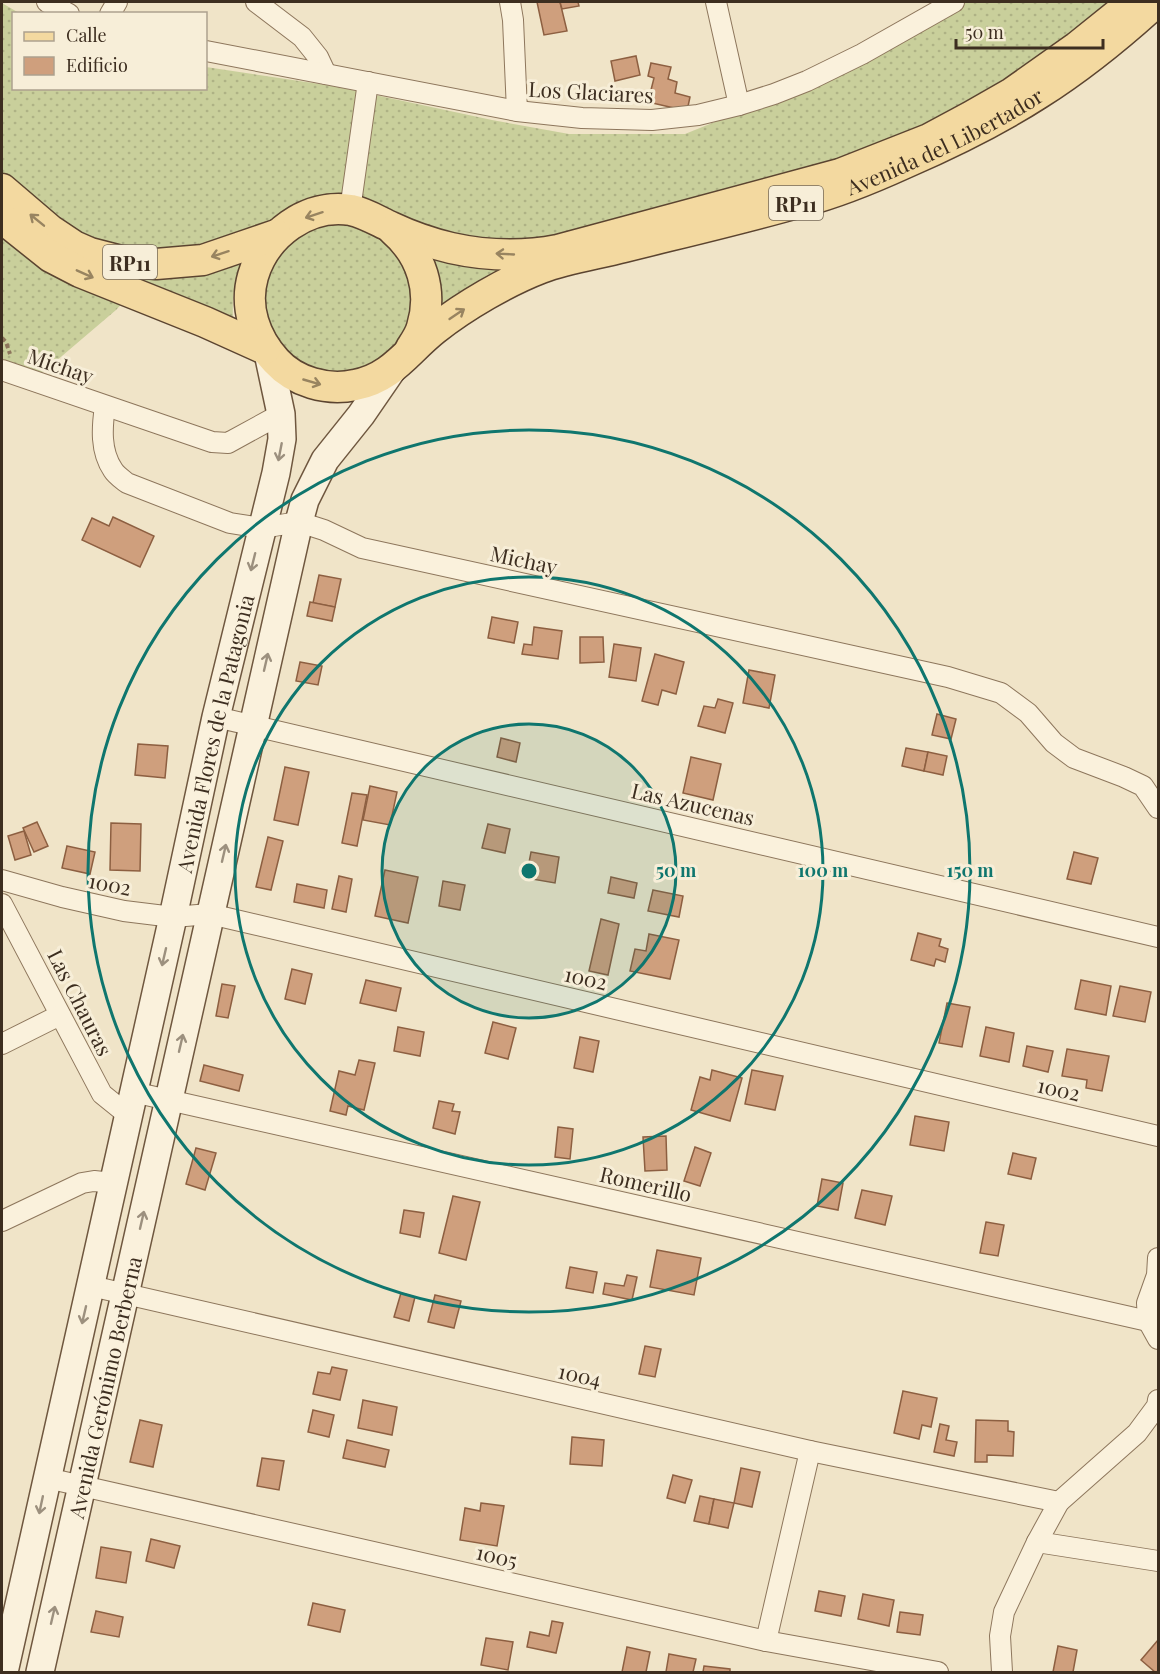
<svg xmlns="http://www.w3.org/2000/svg" width="1160" height="1674" font-family="'Playfair Display',serif">
  <style>
    .garden { fill: url(#garden-dots) }
    .building { fill: #cf9f7d; stroke: #8d5f41; stroke-width: 1.5 }
    .lines { fill: none; stroke-linecap: round; stroke-linejoin: round }
    .street-casing { stroke: #8d765c; stroke-width: 22 }
    .secondary-casing { stroke: #6f573f; stroke-width: 30 }
    .primary-casing { stroke: #5b4430; stroke-width: 33 }
    .path { stroke: #8d765c; stroke-width: 4; stroke-dasharray: 4.5 3; stroke-linecap: butt }
    .street { stroke: #faf1dc; stroke-width: 20 }
    .secondary { stroke: #faf1dc; stroke-width: 27 }
    .primary { stroke: #f3d9a0; stroke-width: 30 }
    .oneway { stroke: #988460 }
    .oneway2 { stroke: #9c907e }
    .ring { fill: none; stroke: #0f766e; stroke-width: 3 }
    .labels { text-anchor: middle; dominant-baseline: central; stroke-width: 6; stroke-linejoin: round; paint-order: stroke }
    .shield { fill: #f7eed8; stroke: #756857; stroke-width: 1.5 }
    .shield-label { font-size: 20px; font-weight: bold; fill: #3d2e20 }
    .street-label { font-size: 21px; fill: #3d2e20; stroke: #f7eed8 }
    .centre { fill: #0f766e; stroke: #f7eed8; stroke-width: 3 }
    .ring-label { font-size: 18px; text-anchor: middle; font-weight: bold; fill: #0f766e; stroke: #f7eed8; stroke-width: 6; stroke-linejoin: round; paint-order: stroke }
  </style>
  <defs>
    <pattern id="garden-dots" width="8" height="8" patternUnits="userSpaceOnUse" patternTransform="scale(1.5)"><rect width="8" height="8" fill="#c9cf9b"/><path d="M2 2h.1M6 6h.1" fill="none" stroke="#aeb285" stroke-width="1.8" stroke-linecap="round"/></pattern>
  </defs>
  <rect width="100%" height="100%" fill="#f0e4c8"/>
  <!-- garden -->
  <g class="garden">
    <path d="M958 2H1115L1016 74 949 114 875 148 552 241 476 243 364 205 243 259C234 279 232 297 233 320L136 288 116 310 42 373 2 359V3L19 13 14 14V88H206V67L333 86 492 120 569 134H685L737 113Z"/>
    <circle cx="339" cy="299" r="76"/>
    <path d="M440 254 509 265 431 321 426 259Z"/>
  </g>
  <!-- building -->
  <g class="building">
    <path d="M537 2H560L567 31 544 35Z"/>
    <path d="M560 2H578L579 6 562 9Z"/>
    <path d="M636 56 640 75 615 81 611 61Z"/>
    <path d="M651 63 671 67 668 79 677 82 675 93 690 97 687 111 648 102 654 78 648 76Z"/>
    <path d="M113 517 154 536 140 567 82 540 92 518 109 526Z"/>
    <path d="M319 575 341 579 335 607 313 603Z"/>
    <path d="M310 602 335 607 332 621 307 616Z"/>
    <path d="M492 617 518 622 514 643 488 638Z"/>
    <path d="M534 627 562 631 558 659 522 654 524 644 532 645Z"/>
    <path d="M580 637H603L604 662 580 663Z"/>
    <path d="M614 644 641 648 636 681 609 677Z"/>
    <path d="M655 654 684 662 676 694 662 690 658 705 642 701Z"/>
    <path d="M300 662 322 666 318 685 296 681Z"/>
    <path d="M749 670 775 675 769 708 743 703Z"/>
    <path d="M718 699 733 703 725 733 698 726 704 706 715 708Z"/>
    <path d="M937 714 956 719 951 739 932 735Z"/>
    <path d="M501 738 520 743 516 762 497 757Z"/>
    <path d="M138 744 168 746 165 778 135 775Z"/>
    <path d="M906 748 928 752 924 771 902 766Z"/>
    <path d="M928 752 947 756 943 775 924 771Z"/>
    <path d="M691 757 721 764 713 800 683 793Z"/>
    <path d="M285 767 309 772 298 825 274 820Z"/>
    <path d="M370 786 397 792 390 825 363 820Z"/>
    <path d="M352 793 367 795 357 846 342 843Z"/>
    <path d="M37 822 48 846 34 852 23 828Z"/>
    <path d="M111 823 141 824 140 871 110 870Z"/>
    <path d="M488 824 510 829 505 853 482 848Z"/>
    <path d="M24 831 31 855 15 860 8 836Z"/>
    <path d="M268 837 283 841 271 890 256 887Z"/>
    <path d="M67 846 95 852 90 874 62 868Z"/>
    <path d="M531 852 559 857 555 883 526 878Z"/>
    <path d="M1074 852 1098 858 1091 884 1067 879Z"/>
    <path d="M385 870 418 877 408 923 375 916Z"/>
    <path d="M339 876 352 879 346 912 332 909Z"/>
    <path d="M611 877 637 883 634 898 608 893Z"/>
    <path d="M443 881 465 885 460 910 439 906Z"/>
    <path d="M297 884 327 890 324 908 294 902Z"/>
    <path d="M653 890 683 896 679 917 648 911Z"/>
    <path d="M601 919 619 924 608 975 589 971Z"/>
    <path d="M918 933 941 939 939 946 948 949 945 962 936 959 934 966 911 960Z"/>
    <path d="M649 934 679 940 670 979 630 971 635 949 646 951Z"/>
    <path d="M292 969 312 974 305 1004 285 999Z"/>
    <path d="M366 980 401 988 396 1011 360 1003Z"/>
    <path d="M1081 980 1111 986 1106 1015 1075 1009Z"/>
    <path d="M222 984 235 986 228 1018 216 1016Z"/>
    <path d="M1120 986 1151 992 1145 1022 1113 1016Z"/>
    <path d="M947 1003 970 1007 962 1047 939 1043Z"/>
    <path d="M493 1022 516 1028 508 1059 485 1053Z"/>
    <path d="M398 1027 424 1032 420 1056 394 1051Z"/>
    <path d="M986 1027 1014 1033 1009 1062 980 1056Z"/>
    <path d="M580 1037 599 1041 593 1072 574 1068Z"/>
    <path d="M1027 1046 1053 1051 1048 1072 1023 1066Z"/>
    <path d="M1067 1049 1109 1056 1102 1091 1086 1088 1087 1080 1062 1076Z"/>
    <path d="M359 1060 375 1063 364 1110 348 1106 346 1115 330 1111 339 1071 355 1075Z"/>
    <path d="M204 1065 243 1075 239 1091 200 1081Z"/>
    <path d="M712 1070 742 1078 730 1121 691 1110 700 1077 710 1080Z"/>
    <path d="M752 1070 783 1076 775 1110 745 1104Z"/>
    <path d="M439 1101 454 1104 452 1111 460 1112 455 1134 433 1128Z"/>
    <path d="M915 1116 949 1122 944 1151 910 1145Z"/>
    <path d="M558 1127 573 1129 570 1159 555 1157Z"/>
    <path d="M666 1136 667 1170 645 1171 643 1137Z"/>
    <path d="M695 1147 711 1153 700 1186 684 1181Z"/>
    <path d="M196 1148 216 1153 205 1190 186 1184Z"/>
    <path d="M1013 1153 1036 1158 1031 1179 1008 1174Z"/>
    <path d="M822 1179 843 1183 838 1210 817 1206Z"/>
    <path d="M862 1190 892 1196 885 1225 855 1218Z"/>
    <path d="M453 1196 480 1202 466 1260 439 1253Z"/>
    <path d="M404 1210 424 1213 420 1237 400 1233Z"/>
    <path d="M986 1222 1004 1225 998 1256 980 1253Z"/>
    <path d="M657 1250 701 1258 694 1295 650 1287Z"/>
    <path d="M570 1267 597 1272 593 1293 566 1288Z"/>
    <path d="M627 1275 637 1277 632 1300 603 1294 605 1283 624 1286Z"/>
    <path d="M401 1293 415 1297 409 1321 394 1317Z"/>
    <path d="M435 1295 461 1301 454 1328 428 1322Z"/>
    <path d="M645 1346 661 1349 655 1377 639 1374Z"/>
    <path d="M332 1367 347 1370 340 1400 313 1394 318 1372 330 1374Z"/>
    <path d="M903 1391 937 1398 931 1427 922 1425 919 1439 894 1433Z"/>
    <path d="M363 1400 397 1407 392 1435 358 1428Z"/>
    <path d="M313 1410 334 1415 329 1437 308 1432Z"/>
    <path d="M140 1420 162 1425 153 1467 130 1462Z"/>
    <path d="M976 1420 1008 1421V1431L1014 1432 1013 1456 987 1455V1462H975Z"/>
    <path d="M940 1424 949 1426 946 1440 957 1442 954 1456 934 1452Z"/>
    <path d="M572 1437 604 1440 602 1466 570 1464Z"/>
    <path d="M347 1440 389 1450 385 1467 343 1458Z"/>
    <path d="M262 1458 284 1461 279 1490 257 1486Z"/>
    <path d="M741 1468 760 1472 752 1507 734 1503Z"/>
    <path d="M673 1475 692 1480 685 1503 667 1498Z"/>
    <path d="M700 1496 714 1499 709 1524 694 1521Z"/>
    <path d="M714 1499 734 1503 728 1528 709 1524Z"/>
    <path d="M481 1503 504 1506 497 1546 460 1540 465 1508 480 1511Z"/>
    <path d="M151 1539 180 1546 174 1568 146 1561Z"/>
    <path d="M101 1547 131 1552 126 1583 96 1578Z"/>
    <path d="M819 1591 845 1596 841 1616 815 1611Z"/>
    <path d="M863 1594 894 1600 889 1626 858 1619Z"/>
    <path d="M313 1603 345 1610 340 1632 308 1625Z"/>
    <path d="M96 1611 123 1617 119 1637 91 1632Z"/>
    <path d="M900 1612 923 1615 920 1635 897 1632Z"/>
    <path d="M552 1621 563 1623 556 1653 527 1647 530 1632 549 1636Z"/>
    <path d="M486 1638 513 1642 508 1670 481 1665Z"/>
    <path d="M1158 1640V1672H1155L1141 1660Z"/>
    <path d="M1058 1646 1077 1650 1073 1672H1053Z"/>
    <path d="M627 1647 650 1652 646 1672H622Z"/>
    <path d="M669 1654 696 1659 693 1672H666Z"/>
    <path d="M704 1666 730 1669V1672H703Z"/>
  </g>
  <g class="lines">
    <!-- street casing -->
    <g class="street-casing">
      <g id="street">
        <path d="M47 2 69 14"/>
        <path d="M256 2 302 37 318 57 326 74"/>
        <path d="M510 2 513 20 517 111"/>
        <path d="M716 2 739 105"/>
        <path d="M110 14 117 2"/>
        <path d="M206 51 517 111 582 118 652 120 698 115 739 105 774 94 807 81 862 54 954 2"/>
        <path d="M350 210 368 82"/>
        <path d="M2 370 212 442 228 443 281 414"/>
        <path d="M105 406C102 427 100 451 113 470 116 475 122 479 127 483L230 523 261 528 299 522 324 530 362 548 948 677 1001 693 1028 713 1054 743 1074 758 1124 777 1143 786 1158 808"/>
        <path d="M216 717 1158 937"/>
        <path d="M2 880 62 897 124 911 173 917 210 914 1158 1136"/>
        <path d="M2 904 102 1094 128 1115"/>
        <path d="M2 1044 60 1015"/>
        <path d="M133 1092 1148 1321"/>
        <path d="M2 1221 82 1183 94 1181 113 1183"/>
        <path d="M1158 1258 1157 1275 1147 1303 1148 1321 1158 1339"/>
        <path d="M91 1286 810 1451 1059 1502"/>
        <path d="M47 1478 766 1641 938 1672"/>
        <path d="M1037 1542 1158 1561"/>
        <path d="M766 1641 810 1451"/>
        <path d="M1002 1672 1000 1636 1004 1612 1037 1542 1059 1502 1137 1433 1157 1406 1158 1400"/>
      </g>
    </g>
    <!-- secondary casing -->
    <g class="secondary-casing">
      <g id="secondary">
        <path id="s1" d="M4 1672 173 917 216 717 276 473 282 439 281 414 268 353"/>
        <path id="s2" d="M40 1672 299 522 305 500 325 460 361 415 394 367"/>
      </g>
    </g>
    <!-- primary casing -->
    <g class="primary-casing">
      <g id="primary">
        <path id="s3" d="M1133 2 1077 47 1012 93 970 117 929 139 840 174 558 250C522 257 487 256 451 248 430 243 410 236 391 227 378 221 365 213 351 210 307 203 265 235 253 276 244 307 255 338 276 361 295 382 327 391 355 385 392 378 407 351 435 329 464 306 507 281 541 268 567 258 597 254 624 247 684 232 745 218 804 201 839 192 872 178 905 163 951 143 996 121 1038 94 1079 68 1121 34 1156 2"/>
        <path d="M2 189 50 230 74 246 90 253 121 261 156 264 203 260 276 235"/>
        <path d="M2 218 51 257 80 272 205 322 265 349"/>
        <path d="M393 230C422 255 433 291 422 327 420 335 415 342 411 348"/>
      </g>
    </g>
    <!-- path -->
    <path class="path" d="M2 338 6 342 10 354"/>
    <!-- street -->
    <use href="#street" class="street"/>
    <!-- secondary -->
    <use href="#secondary" class="secondary"/>
    <!-- primary -->
    <use href="#primary" class="primary"/>
  </g>
  <!-- one-way arrows -->
  <defs><path id="oneway-shaft" d="M-6 0H5M1.5-3L5.5 0L1.5 3" fill="none" stroke-width="1.6" stroke-linecap="round" stroke-linejoin="round" transform="scale(1.5)"/></defs>
  <g class="oneway">
    <use href="#oneway-shaft" transform="translate(314 215) rotate(162)"/>
    <use href="#oneway-shaft" transform="translate(37 220) rotate(-141)"/>
    <use href="#oneway-shaft" transform="translate(220 254) rotate(162)"/>
    <use href="#oneway-shaft" transform="translate(505 254) rotate(-177)"/>
    <use href="#oneway-shaft" transform="translate(85 274) rotate(24)"/>
    <use href="#oneway-shaft" transform="translate(457 314) rotate(-34)"/>
    <use href="#oneway-shaft" transform="translate(312 382) rotate(16)"/>
  </g>
  <g class="oneway2">
    <use href="#oneway-shaft" transform="translate(280 452) rotate(101)"/>
    <use href="#oneway-shaft" transform="translate(253 562) rotate(104)"/>
    <use href="#oneway-shaft" transform="translate(266 662) rotate(-77)"/>
    <use href="#oneway-shaft" transform="translate(224 853) rotate(-77)"/>
    <use href="#oneway-shaft" transform="translate(164 957) rotate(103)"/>
    <use href="#oneway-shaft" transform="translate(181 1043) rotate(-77)"/>
    <use href="#oneway-shaft" transform="translate(142 1220) rotate(-77)"/>
    <use href="#oneway-shaft" transform="translate(84 1315) rotate(103)"/>
    <use href="#oneway-shaft" transform="translate(41 1505) rotate(102)"/>
    <use href="#oneway-shaft" transform="translate(53 1615) rotate(-77)"/>
  </g>
  <!-- distance rings -->
  <circle cx="529" cy="871" r="147" fill="#0f766e" fill-opacity=".12"/>
  <g class="ring">
    <circle cx="529" cy="871" r="147"/>
    <circle cx="529" cy="871" r="294"/>
    <circle cx="529" cy="871" r="441"/>
  </g>
  <g class="labels">
    <!-- shield labels -->
    <g class="shield">
      <rect x="769" y="186" width="54" height="34" rx="4.5"/>
      <rect x="103" y="245" width="54" height="34" rx="4.5"/>
    </g>
    <g class="shield-label">
      <text x="796" y="203">RP11</text>
      <text x="130" y="262">RP11</text>
    </g>
    <!-- street labels -->
    <g class="street-label">
      <text transform="translate(591 91) rotate(3)">Los Glaciares</text>
      <text stroke="none"><textPath href="#s3" startOffset="1802">Avenida del Libertador</textPath></text>
      <text transform="translate(61 365) rotate(19)">Michay</text>
      <text transform="translate(524 559) rotate(12)">Michay</text>
      <text stroke="none"><textPath href="#s1" startOffset="962">Avenida Flores de la Patagonia</textPath></text>
      <text transform="translate(693 803) rotate(13)">Las Azucenas</text>
      <text transform="translate(110 883) rotate(11)">1002</text>
      <text transform="translate(586 977) rotate(13)">1002</text>
      <text transform="translate(81 1002) rotate(63)">Las Chauras</text>
      <text transform="translate(1059 1088) rotate(13)">1002</text>
      <text transform="translate(646 1183) rotate(13)">Romerillo</text>
      <text transform="translate(580 1374) rotate(13)">1004</text>
      <text stroke="none"><textPath href="#s2" startOffset="292">Avenida Gerónimo Berberna</textPath></text>
      <text transform="translate(497 1555) rotate(13)">1005</text>
    </g>
  </g>
  <circle cx="529" cy="871" r="9" class="centre"/>
  <g class="ring-label">
    <text x="676" y="877">50 m</text>
    <text x="823" y="877">100 m</text>
    <text x="970" y="877">150 m</text>
  </g>
  <!-- border -->
  <rect width="1160" height="1674" fill="none" stroke="#3d2e20" stroke-width="6"/>
  <!-- legend -->
  <rect x="12" y="12" width="195" height="78" fill="#f7eed8" stroke="#ada18e" stroke-width="1.5"/>
  <rect x="24" y="32" width="30" height="9" fill="#f3d9a0" stroke="#ada18e" stroke-width="1.5"/>
  <text x="66" y="42" font-size="18" fill="#3d2e20">Calle</text>
  <rect x="24" y="57" width="30" height="18" fill="#cf9f7d" stroke="#ada18e" stroke-width="1.5"/>
  <text x="66" y="72" font-size="18" fill="#3d2e20">Edificio</text>
  <!-- scale -->
  <path d="M956 39v9h147v-9" fill="none" stroke="#3d2e20" stroke-width="3"/>
  <text x="965" y="39" font-size="18" fill="#3d2e20" stroke="#f7eed8" stroke-width="4.5" paint-order="stroke">50 m</text>
</svg>
